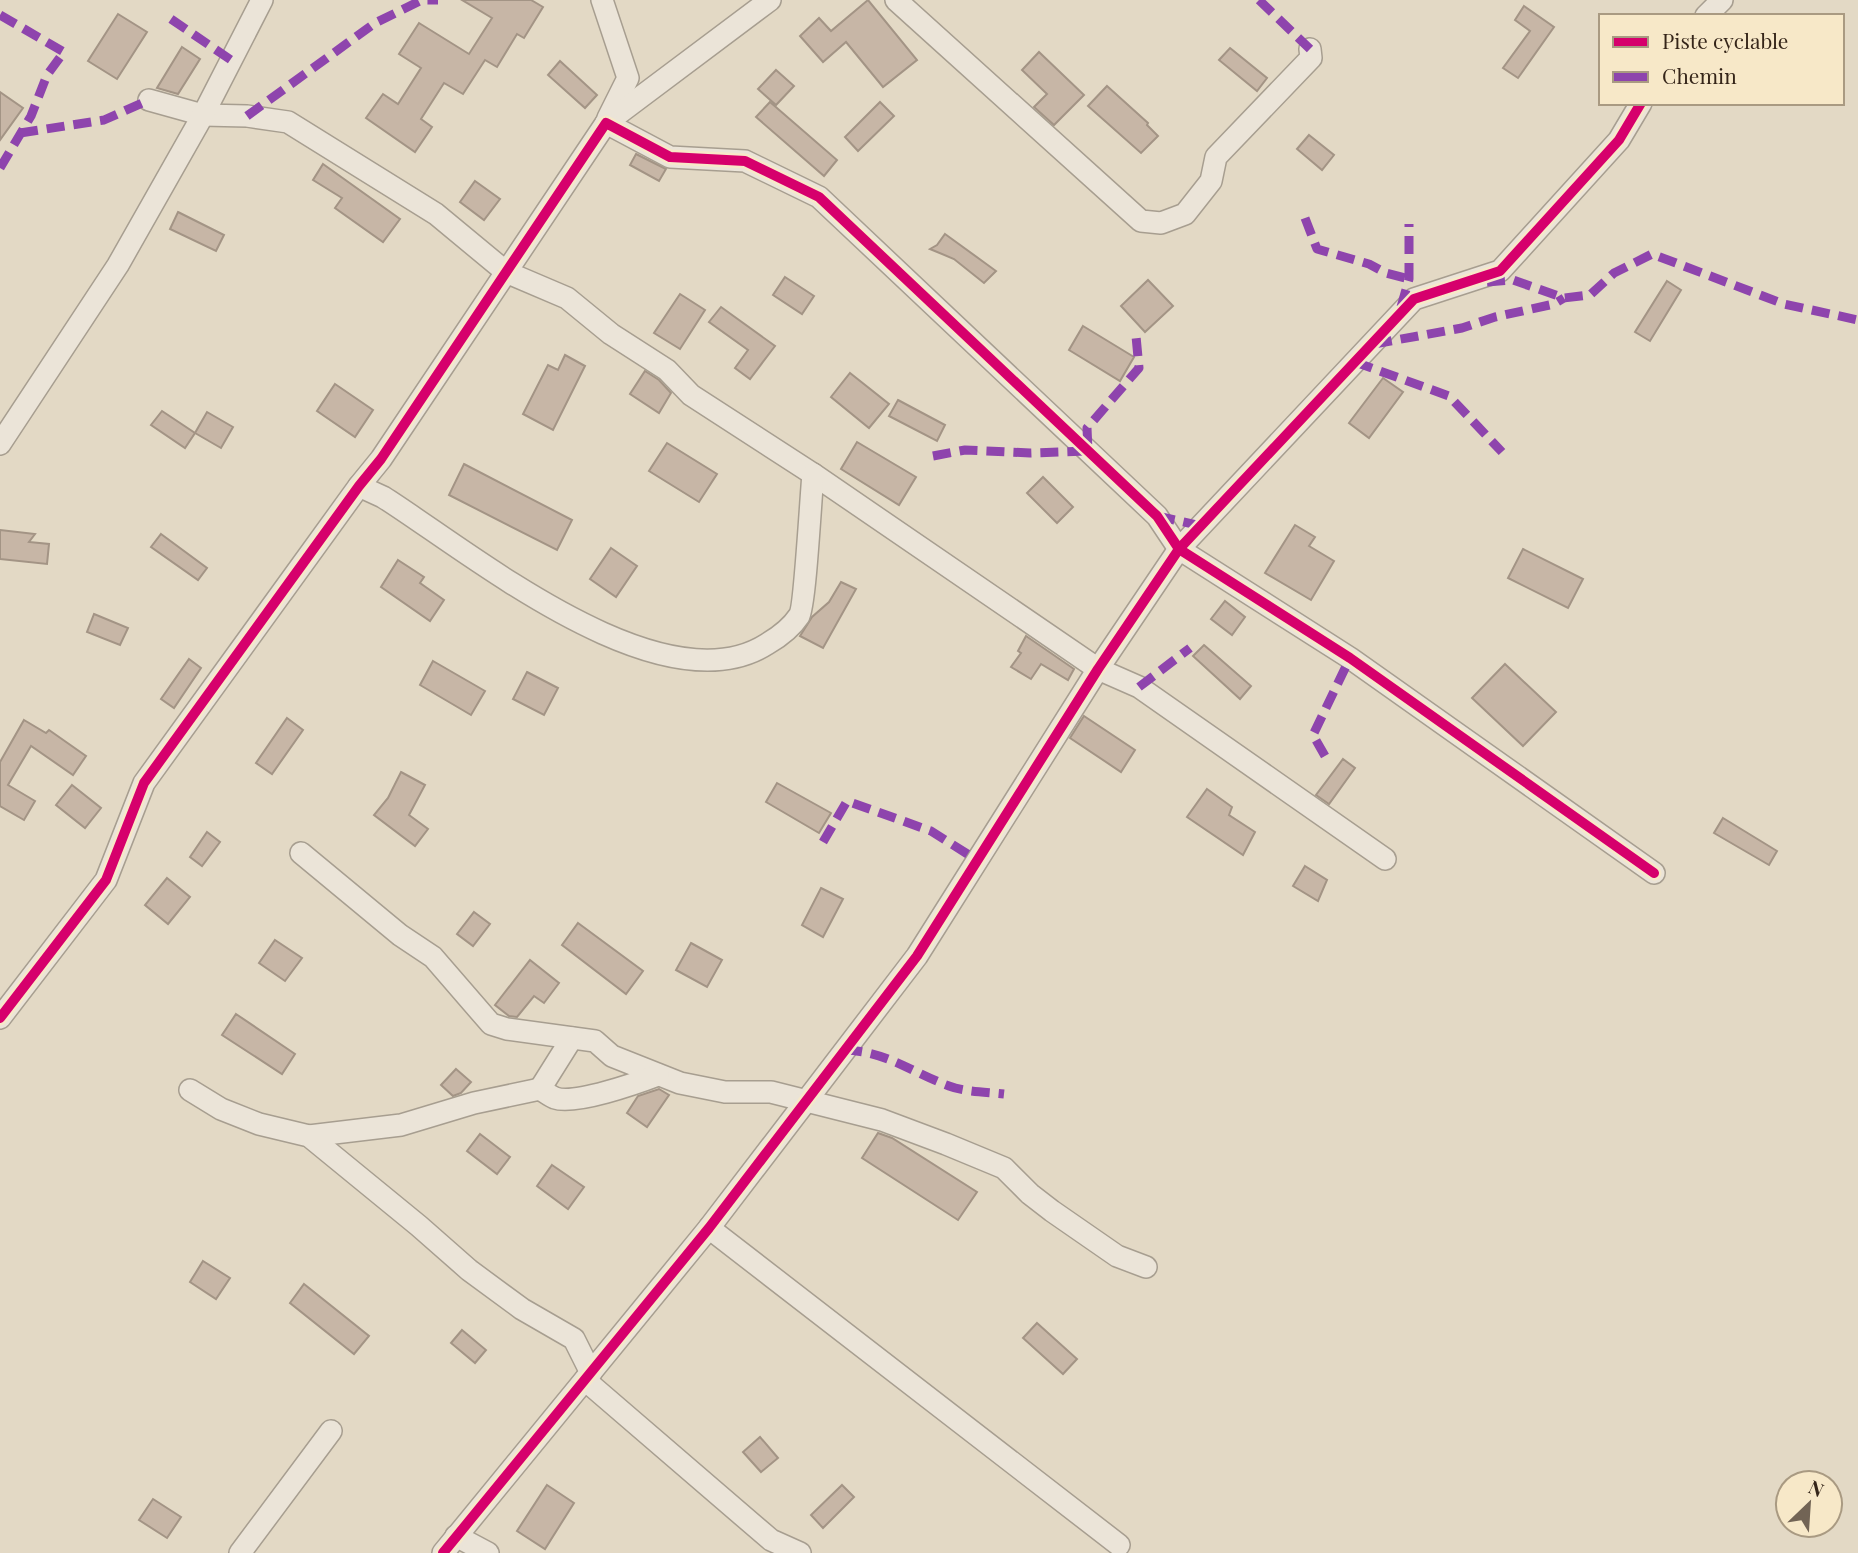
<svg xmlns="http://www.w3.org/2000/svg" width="1858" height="1553" font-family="'Playfair Display',serif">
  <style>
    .building { fill: #c7b6a6; stroke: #a39485; stroke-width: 2 }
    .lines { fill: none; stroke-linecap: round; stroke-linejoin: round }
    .minor-casing { stroke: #a79e90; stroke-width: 24 }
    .minor { stroke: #ebe4d8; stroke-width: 21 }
    .quiet { stroke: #8e44ad; stroke-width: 9; stroke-dasharray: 18 9; stroke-linecap: butt }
    .cycleway-casing { stroke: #f7e8c8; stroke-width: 15 }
    .cycleway { stroke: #d6006c; stroke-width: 10 }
  </style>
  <rect width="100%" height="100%" fill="#e3d9c5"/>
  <!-- building -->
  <g class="building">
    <path d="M462 0H531L543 7 524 38 517 34 497 67 485 60 463 94 444 83 421 119 432 127 415 152 366 118 383 94 398 104 421 68 399 54 419 23 469 54 492 18Z"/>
    <path d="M868 0 917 60 883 87 846 42 823 62 800 36 819 18 831 31Z"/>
    <path d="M1524 6 1554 27 1518 78 1503 68 1530 31 1515 20Z"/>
    <path d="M118 14 147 32 117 79 88 61Z"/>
    <path d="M182 47 200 59 178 94 157 88Z"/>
    <path d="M1230 48 1267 78 1257 91 1219 60Z"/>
    <path d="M1039 52 1084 95 1054 125 1034 107 1047 94 1022 70Z"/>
    <path d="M560 61 597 95 585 108 548 75Z"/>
    <path d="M776 70 794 86 776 105 758 89Z"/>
    <path d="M1107 86 1148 123 1147 125 1158 136 1141 153 1088 106Z"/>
    <path d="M0 92 23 108 0 140Z"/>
    <path d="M770 102 837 160 824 176 756 117Z"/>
    <path d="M880 102 894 116 858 151 845 137Z"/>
    <path d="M1309 135 1334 155 1322 170 1297 149Z"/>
    <path d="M636 154 666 169 659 181 630 165Z"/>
    <path d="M323 164 400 219 383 242 335 208 342 198 313 180Z"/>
    <path d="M475 181 500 199 484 220 460 202Z"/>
    <path d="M178 212 224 235 216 251 170 229Z"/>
    <path d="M945 234 996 271 984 283 954 259 930 249 937 245Z"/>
    <path d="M785 277 814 296 802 314 773 295Z"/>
    <path d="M1148 280 1173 306 1145 332 1121 306Z"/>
    <path d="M1667 281 1681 290 1650 341 1635 332Z"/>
    <path d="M680 294 705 310 680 349 654 333Z"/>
    <path d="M721 307 775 346 750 379 735 368 748 350 709 322Z"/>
    <path d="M1083 326 1134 357 1120 381 1069 350Z"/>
    <path d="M565 355 585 366 553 430 523 414 548 365 558 370Z"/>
    <path d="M645 371 659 380 671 393 659 413 630 394Z"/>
    <path d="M850 373 889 404 869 428 831 397Z"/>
    <path d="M1383 378 1403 392 1369 438 1349 423Z"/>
    <path d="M335 384 373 410 355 437 317 411Z"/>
    <path d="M898 400 945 425 937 441 889 416Z"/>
    <path d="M162 411 195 433 185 448 151 425Z"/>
    <path d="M207 412 233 427 221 448 195 433Z"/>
    <path d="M857 442 916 477 899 505 841 469Z"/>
    <path d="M667 443 717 474 699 502 649 471Z"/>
    <path d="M464 464 572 520 557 550 449 495Z"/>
    <path d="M1043 477 1073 507 1057 523 1027 493Z"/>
    <path d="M1295 525 1315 537 1309 546 1334 561 1311 600 1265 573Z"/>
    <path d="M0 530 35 534 29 542 49 544 47 564 0 559Z"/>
    <path d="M161 534 207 568 198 580 151 547Z"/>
    <path d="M611 548 637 566 616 597 590 579Z"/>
    <path d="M1523 549 1583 579 1568 608 1508 578Z"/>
    <path d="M398 560 424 577 420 583 444 600 430 621 381 587Z"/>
    <path d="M841 582 856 589 823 648 800 636 812 617 829 602Z"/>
    <path d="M1225 601 1245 617 1232 635 1211 619Z"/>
    <path d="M94 614 128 628 120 645 87 632Z"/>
    <path d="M1026 636 1074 669 1068 680 1041 664 1031 679 1011 667 1021 653 1018 651Z"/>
    <path d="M1204 645 1251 686 1240 699 1193 656Z"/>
    <path d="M189 659 201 668 174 708 161 699Z"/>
    <path d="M433 661 485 691 471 715 420 685Z"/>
    <path d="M1505 664 1556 712 1523 746 1472 698Z"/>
    <path d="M527 672 558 688 544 715 513 699Z"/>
    <path d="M1084 716 1135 750 1121 772 1070 738Z"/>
    <path d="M287 718 303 730 272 774 256 763Z"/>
    <path d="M24 720 46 733 49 730 86 756 73 775 31 746 8 785 35 801 24 820 0 806V762Z"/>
    <path d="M1343 759 1355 768 1329 804 1316 795Z"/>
    <path d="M401 772 425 785 409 815 428 829 415 846 374 815 388 798Z"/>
    <path d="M777 783 831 813 819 833 766 802Z"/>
    <path d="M72 785 101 808 85 828 56 805Z"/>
    <path d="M1207 789 1232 807 1229 815 1255 832 1243 855 1187 817Z"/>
    <path d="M1723 818 1777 851 1769 865 1714 833Z"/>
    <path d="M207 832 220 842 202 866 190 857Z"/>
    <path d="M1305 866 1327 880 1318 901 1293 886Z"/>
    <path d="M167 878 190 897 168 924 145 905Z"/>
    <path d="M821 888 843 899 823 937 802 925Z"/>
    <path d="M474 912 490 924 473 946 457 934Z"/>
    <path d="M578 923 643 971 626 994 562 945Z"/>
    <path d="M275 940 302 958 285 981 259 963Z"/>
    <path d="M691 943 722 960 707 987 676 970Z"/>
    <path d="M530 960 559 983 544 1003 534 996 517 1017 509 1016 495 1005Z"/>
    <path d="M236 1014 295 1054 282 1074 222 1035Z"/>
    <path d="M456 1069 471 1082 461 1093 453 1096 441 1085Z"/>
    <path d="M659 1089 669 1095 647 1127 627 1113 638 1096Z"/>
    <path d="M878 1133 892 1138 977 1192 958 1220 862 1158Z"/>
    <path d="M480 1134 510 1157 497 1174 467 1151Z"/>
    <path d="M552 1165 584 1187 568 1209 537 1186Z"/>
    <path d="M203 1261 230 1278 216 1299 190 1282Z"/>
    <path d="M304 1284 369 1336 354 1354 290 1303Z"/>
    <path d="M1037 1323 1077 1359 1063 1374 1023 1338Z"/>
    <path d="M462 1330 486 1350 475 1363 451 1343Z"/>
    <path d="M760 1437 778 1458 761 1472 743 1452Z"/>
    <path d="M547 1485 574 1503 545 1549 517 1531Z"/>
    <path d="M842 1485 854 1497 823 1528 811 1515Z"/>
    <path d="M153 1499 181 1517 167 1538 139 1520Z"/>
  </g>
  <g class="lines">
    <!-- minor casing -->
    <g class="minor-casing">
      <g id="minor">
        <path d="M602 0 628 78 608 118"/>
        <path d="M896 0 1141 221 1161 223 1185 214 1211 181 1216 157 1311 58 1310 49"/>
        <path d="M1706 16 1722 0"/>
        <path d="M149 100 203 115 247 116 288 122 436 214 506 272 567 298 611 334 667 370 691 395 813 474 1098 669 1139 687 1385 859"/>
        <path d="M606 123 770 0"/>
        <path d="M0 444 118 265 203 115 262 0"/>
        <path d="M359 486 383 497C470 552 662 711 767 644 779 637 791 628 799 616 805 607 811 494 813 474"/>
        <path d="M301 853 400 935 433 957 491 1024 507 1029 595 1041 612 1056 680 1083 725 1092H771L882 1120 946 1144 1004 1168 1030 1194 1052 1211 1117 1256 1146 1267"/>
        <path d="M0 1018 106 880 144 783 359 486 381 459 606 123 670 157 745 161 819 197 1157 516 1179 549 1350 658 1654 873"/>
        <path d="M540 1089 572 1038"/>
        <path d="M190 1090 221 1109 259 1124 309 1136 419 1226 469 1270 522 1309 574 1339 591 1373"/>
        <path d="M309 1136 401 1125 474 1103 540 1089C545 1092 550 1096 555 1098 575 1105 637 1083 658 1075"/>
        <path d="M709 1228 1119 1545"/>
        <path d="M585 1380 771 1540 800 1553"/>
        <path d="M456 1536 488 1553"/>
        <path d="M240 1553 331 1431"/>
        <path d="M443 1553 709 1228 917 956 1098 669 1179 549 1414 299 1500 271 1619 140 1641 103"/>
      </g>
    </g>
    <!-- minor -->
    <use href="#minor" class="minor"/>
    <!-- quiet -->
    <g class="quiet">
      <path d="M1259 0 1310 49"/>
      <path d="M0 15 64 52 47 75 31 116 0 168"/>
      <path d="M171 19 231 60"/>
      <path d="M247 116 375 23 422 0H438"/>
      <path d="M20 133 104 120 149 100"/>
      <path d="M1305 218 1317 249 1369 264 1386 273 1409 279"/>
      <path d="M1487 282 1513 280 1564 298 1590 295 1614 273 1652 254 1784 304 1858 320"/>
      <path d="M1401 307 1409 279V224"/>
      <path d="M1374 344 1462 328 1495 317 1554 304 1564 298"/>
      <path d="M1355 362 1449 396 1502 452"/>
      <path d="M933 456 965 450 1030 453 1088 451 1087 428 1139 368 1136 336"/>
      <path d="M1157 516 1201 526"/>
      <path d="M1139 687 1190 648"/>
      <path d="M1325 756 1313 735 1350 658"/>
      <path d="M823 842 847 801 931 831 977 860"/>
      <path d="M844 1050C886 1051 911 1072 949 1086 965 1092 986 1092 1004 1094"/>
    </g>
    <!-- cycleway casing -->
    <g class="cycleway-casing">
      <g id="cycleway">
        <path d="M0 1018 106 880 144 783 359 486 381 459 606 123 670 157 745 161 819 197 1157 516 1179 549 1350 658 1654 873"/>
        <path d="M443 1553 709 1228 917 956 1098 669 1179 549 1414 299 1500 271 1619 140 1641 103"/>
      </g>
    </g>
    <!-- cycleway -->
    <use href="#cycleway" class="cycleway"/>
  </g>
  <!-- legend -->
  <rect x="1599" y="14" width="245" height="91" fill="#f7e8c8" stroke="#a99a82" stroke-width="2"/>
  <rect x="1613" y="37" width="35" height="10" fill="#d6006c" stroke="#a99a82" stroke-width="2"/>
  <text x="1662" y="49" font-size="21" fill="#352519">Piste cyclable</text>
  <rect x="1613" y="72" width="35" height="10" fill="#8e44ad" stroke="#a99a82" stroke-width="2"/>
  <text x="1662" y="84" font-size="21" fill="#352519">Chemin</text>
  <!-- north arrow -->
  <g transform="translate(1809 1504) rotate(25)"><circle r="33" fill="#f7e8c8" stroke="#a99a82" stroke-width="2"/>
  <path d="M0-5L12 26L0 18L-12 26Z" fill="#726455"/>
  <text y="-10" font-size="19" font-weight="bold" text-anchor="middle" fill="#352519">N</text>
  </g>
</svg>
